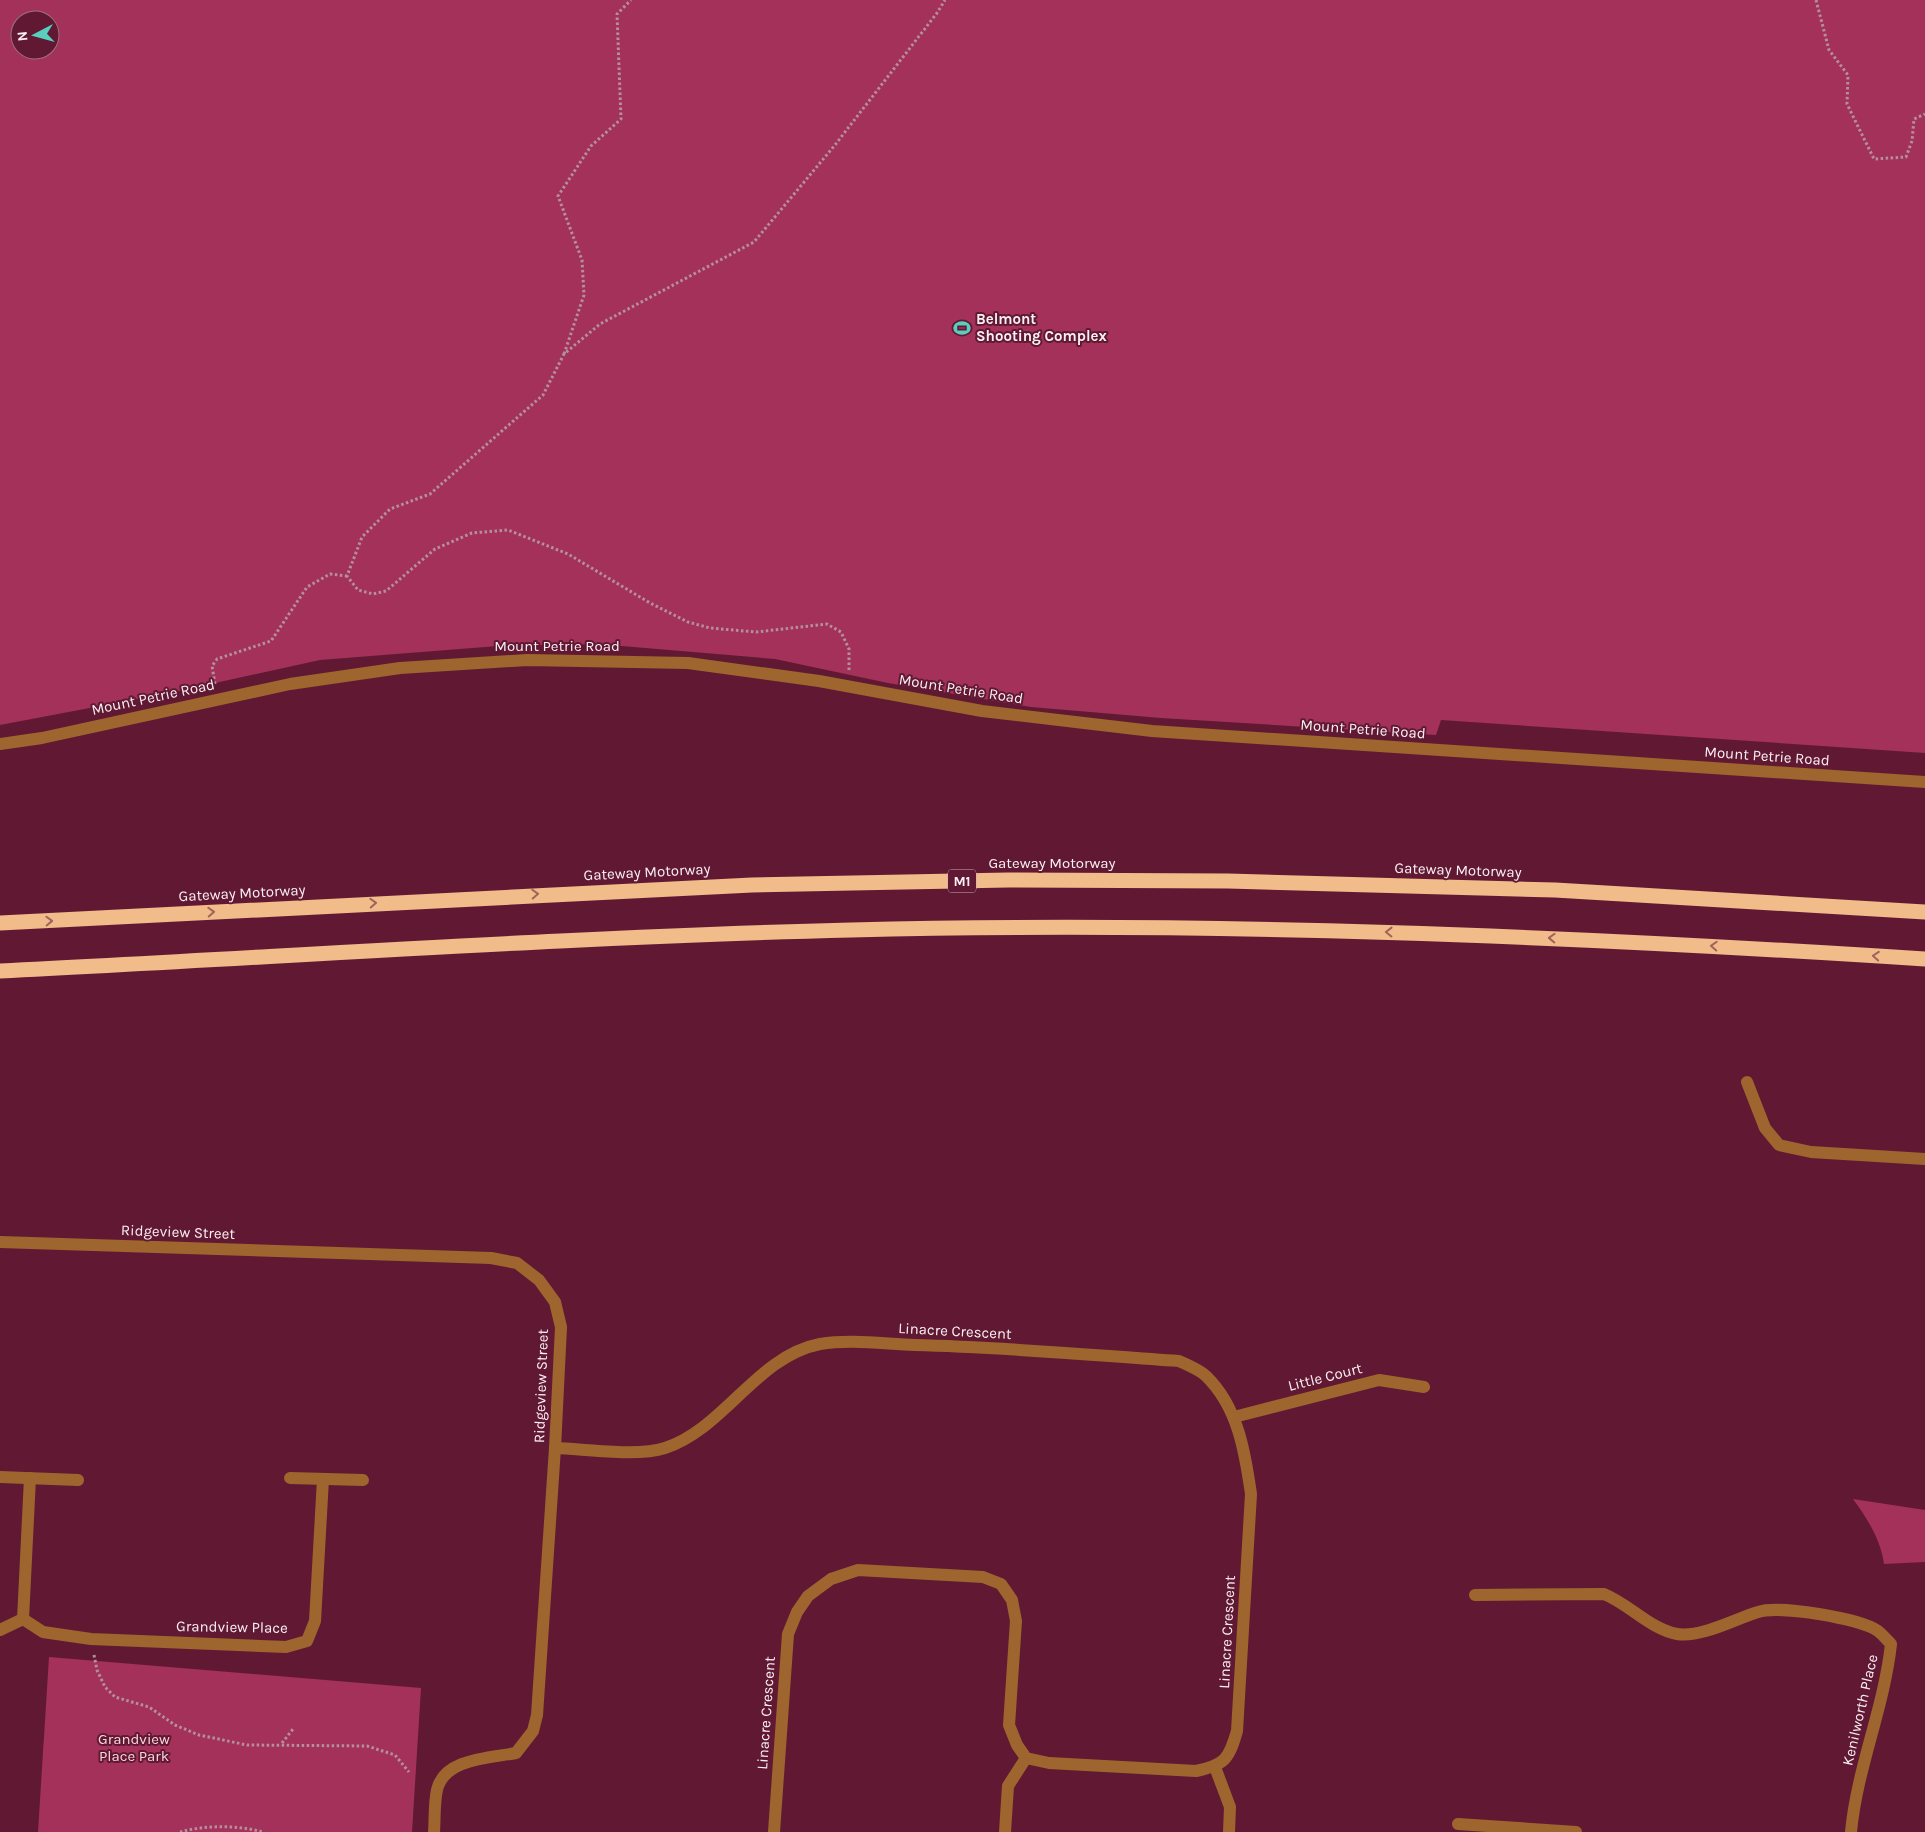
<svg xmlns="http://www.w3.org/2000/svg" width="1925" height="1832" font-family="Karla,sans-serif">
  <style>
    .green { fill: #a33159; fill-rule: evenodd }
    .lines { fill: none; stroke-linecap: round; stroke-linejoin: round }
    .path { stroke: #b58f9c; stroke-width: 3; stroke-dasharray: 2.5 2.5; stroke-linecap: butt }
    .minor { stroke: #9e662e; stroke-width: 12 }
    .highway { stroke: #f2bb8a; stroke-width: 15 }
    .oneway { stroke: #a2625a }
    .labels { text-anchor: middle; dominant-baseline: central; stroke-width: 4; stroke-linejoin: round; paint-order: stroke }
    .shield { fill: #611933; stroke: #ccb0b9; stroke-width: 1 }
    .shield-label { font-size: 14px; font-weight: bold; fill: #faf0f2 }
    .poi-label { font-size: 15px; font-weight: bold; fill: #faf0f2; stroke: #611933; text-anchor: start }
    .street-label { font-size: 15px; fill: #faf0f2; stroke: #611933 }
    .park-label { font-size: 15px; fill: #f8d6dd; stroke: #611933 }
  </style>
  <rect width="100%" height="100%" fill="#611933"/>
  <!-- green -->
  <g class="green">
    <path d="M0 0H1925V753L1441 720 1436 735 1161 718 1031 707 888 683 775 659 598 644 498 646 320 660 174 692 0 725ZM20 20H50V50H20Z"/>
    <path d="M1853 1499 1925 1510V1562L1884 1564C1881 1540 1867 1518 1853 1499Z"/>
    <path d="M49 1657 421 1688 412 1832H38Z"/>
  </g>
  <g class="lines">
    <!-- path -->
    <g class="path">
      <path d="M1816 0 1829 50 1848 75 1847 104 1874 159 1906 157 1912 141 1914 119 1925 114"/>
      <path d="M564 354 584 295 582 260 558 196 591 146 621 119 617 14 631 0"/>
      <path d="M849 670V649L841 632 827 624 756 632 710 628 688 622 650 603 568 554 508 530 472 533 435 549 386 591 373 594 358 590 347 576 362 537 390 509 430 494 543 395 564 354 600 324 754 242 835 145 937 13 945 0"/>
      <path d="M215 684 212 666 217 659 271 641 307 587 330 574 347 576"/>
      <path d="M94 1655 97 1670 105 1687 115 1697 149 1707 175 1725 199 1735 247 1745 367 1746 395 1755 409 1772"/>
      <path d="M282 1743 293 1729"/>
      <path d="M180 1832C206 1825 237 1825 263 1832"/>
    </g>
    <!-- minor -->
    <g class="minor">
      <path d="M0 744 42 738 290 684 400 668 527 660 688 663 819 681 982 711 1152 731 1925 782"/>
      <path d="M1747 1082 1765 1128 1779 1145 1811 1152 1925 1159"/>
      <path d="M0 1242 491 1258 517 1263 539 1280 555 1302 561 1327 555 1448 537 1715 533 1731 516 1753C491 1758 444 1758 437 1790 434 1803 435 1818 434 1832"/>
      <path d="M1234 1417 1379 1380 1424 1387"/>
      <path d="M555 1448C585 1449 637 1457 665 1448 724 1429 757 1356 820 1344 851 1339 884 1344 915 1345 1003 1347 1091 1355 1179 1361 1188 1365 1200 1370 1206 1376 1238 1407 1245 1452 1251 1494L1237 1731C1229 1759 1225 1765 1196 1771L1049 1763 1026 1758 1017 1745 1009 1725 1016 1621 1012 1600 1001 1584 983 1577 858 1570 831 1579 808 1596 797 1612 788 1634 774 1832"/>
      <path d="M0 1477 78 1480"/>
      <path d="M290 1478 363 1480"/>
      <path d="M1475 1595 1604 1594C1629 1604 1650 1629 1677 1634 1701 1638 1735 1619 1758 1612 1779 1605 1859 1618 1878 1631 1882 1634 1887 1640 1891 1644 1884 1708 1857 1768 1851 1832"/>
      <path d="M23 1619 30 1478"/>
      <path d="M0 1630 23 1619 43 1632 91 1639 286 1647 307 1641 315 1621 323 1479"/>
      <path d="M1215 1767 1230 1807 1229 1832"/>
      <path d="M1458 1824 1576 1832"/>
      <path d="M1005 1832 1008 1786 1026 1758"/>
    </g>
    <!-- highway -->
    <g class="highway">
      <path d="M0 923 752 885 1008 880 1228 881 1555 890 1925 912"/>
      <path d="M0 971C284 957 567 937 851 930 1209 921 1568 936 1925 959"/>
    </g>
  </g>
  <!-- one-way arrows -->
  <defs><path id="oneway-chevron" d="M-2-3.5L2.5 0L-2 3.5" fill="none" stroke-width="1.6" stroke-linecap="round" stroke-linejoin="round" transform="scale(1.25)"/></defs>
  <g class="oneway">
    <use href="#oneway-chevron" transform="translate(535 894) rotate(-3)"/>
    <use href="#oneway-chevron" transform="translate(373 903) rotate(-3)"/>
    <use href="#oneway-chevron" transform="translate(211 912) rotate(-3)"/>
    <use href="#oneway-chevron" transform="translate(49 921) rotate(-2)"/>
    <use href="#oneway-chevron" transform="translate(1389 932) rotate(-179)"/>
    <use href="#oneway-chevron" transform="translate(1552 938) rotate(-178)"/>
    <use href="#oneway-chevron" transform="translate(1714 946) rotate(-177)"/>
    <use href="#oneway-chevron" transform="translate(1876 956) rotate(-176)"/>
  </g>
  <!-- icons -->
  <defs>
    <g id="stadium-bare" transform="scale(1.35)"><path d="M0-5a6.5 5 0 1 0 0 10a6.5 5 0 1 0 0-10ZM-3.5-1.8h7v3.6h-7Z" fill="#59cebe" stroke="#611933" stroke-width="2.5" paint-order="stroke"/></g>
  </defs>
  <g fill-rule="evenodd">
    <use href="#stadium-bare" x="962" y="328"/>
  </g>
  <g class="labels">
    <!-- shield labels -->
    <rect class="shield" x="948" y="869.5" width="28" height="23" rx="4"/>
    <g class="shield-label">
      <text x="962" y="881">M1</text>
    </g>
    <!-- poi labels -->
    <g class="poi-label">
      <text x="976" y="319">Belmont<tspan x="976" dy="17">Shooting Complex</tspan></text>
    </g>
    <!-- street labels -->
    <g class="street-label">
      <text x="557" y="646">Mount Petrie Road</text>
      <text transform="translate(961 689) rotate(9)">Mount Petrie Road</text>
      <text transform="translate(153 697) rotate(-12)">Mount Petrie Road</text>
      <text transform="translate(1363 729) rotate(4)">Mount Petrie Road</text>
      <text transform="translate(1767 756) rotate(4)">Mount Petrie Road</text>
      <text x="1052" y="863">Gateway Motorway</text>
      <text transform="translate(1458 870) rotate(2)">Gateway Motorway</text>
      <text transform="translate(647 872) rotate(-3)">Gateway Motorway</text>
      <text transform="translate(242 893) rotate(-3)">Gateway Motorway</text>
      <text transform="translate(178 1232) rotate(2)">Ridgeview Street</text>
      <text transform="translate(955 1331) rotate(3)">Linacre Crescent</text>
      <text transform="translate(1325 1377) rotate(-14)">Little Court</text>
      <text transform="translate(541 1386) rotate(-88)">Ridgeview Street</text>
      <text transform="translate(232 1627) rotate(1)">Grandview Place</text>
      <text transform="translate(1227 1632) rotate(-87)">Linacre Crescent</text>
      <text transform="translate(1860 1710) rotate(-77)">Kenilworth Place</text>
      <text transform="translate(766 1713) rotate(-86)">Linacre Crescent</text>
    </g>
    <!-- park labels -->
    <g class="park-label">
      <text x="134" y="1739">Grandview<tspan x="134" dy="17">Place Park</tspan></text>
    </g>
  </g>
  <!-- north arrow -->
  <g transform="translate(35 35) rotate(264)"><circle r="24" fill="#611933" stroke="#9e6f7f"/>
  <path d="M0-4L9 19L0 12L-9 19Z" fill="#59cebe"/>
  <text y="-8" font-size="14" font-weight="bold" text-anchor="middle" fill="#faf0f2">N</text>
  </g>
</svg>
